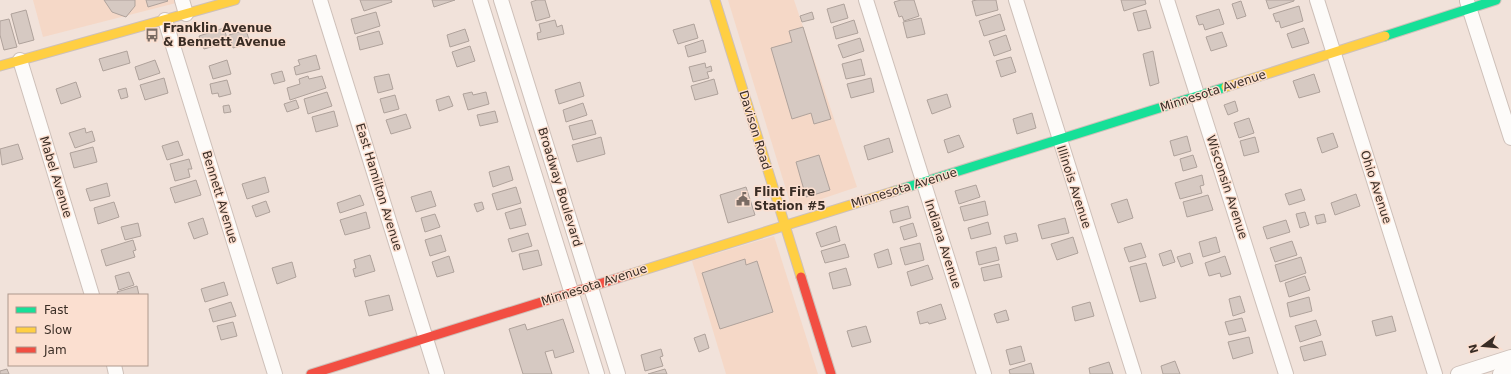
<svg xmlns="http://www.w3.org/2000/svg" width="1511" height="374" font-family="'DejaVu Sans',sans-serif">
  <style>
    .built { fill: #f5d8c7 }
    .building { fill: #d6c9c2; stroke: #afa29b }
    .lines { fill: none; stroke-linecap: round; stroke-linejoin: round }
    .street-casing { stroke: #cec0b9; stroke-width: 16 }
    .fast-casing { stroke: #cec0b9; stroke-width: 11 }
    .slow-casing { stroke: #cec0b9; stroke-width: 11 }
    .jam-casing { stroke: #cec0b9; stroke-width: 11 }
    .street { stroke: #fdfbf9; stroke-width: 14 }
    .fast { stroke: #16e098; stroke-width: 9 }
    .slow { stroke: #ffcf43; stroke-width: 9 }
    .jam { stroke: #f24e42; stroke-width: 9 }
    .labels { text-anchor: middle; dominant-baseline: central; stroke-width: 3; stroke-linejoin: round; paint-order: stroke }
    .poi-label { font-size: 12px; font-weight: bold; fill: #3a2d25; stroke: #fbdfd0; text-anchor: start }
    .street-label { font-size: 12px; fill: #3a2d25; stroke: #fbdfd0 }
  </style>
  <rect width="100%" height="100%" fill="#f1e2da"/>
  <!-- built -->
  <g class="built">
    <path d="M33 0H175L176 3 43 37Z"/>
    <path d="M728 0H794L857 187 792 209Z"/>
    <path d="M774 236 818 374H726L692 261Z"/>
  </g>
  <!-- building -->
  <g class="building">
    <path d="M104 0H135V6L126 17 112 12Z"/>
    <path d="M146 0H167L168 1 148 7Z"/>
    <path d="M360 0H391L392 2 364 11Z"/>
    <path d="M432 0H455L434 7Z"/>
    <path d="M537 0H545L550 17 536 21 531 2Z"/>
    <path d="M901 0H914L919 16 904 21 902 16 899 17 894 2Z"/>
    <path d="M977 0H996L998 10 976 16 972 1Z"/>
    <path d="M1121 0H1145L1146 4 1124 11Z"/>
    <path d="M1266 0H1294V1L1269 9Z"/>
    <path d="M1241 1 1246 16 1237 19 1232 4Z"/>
    <path d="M844 4 848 18 831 23 827 9Z"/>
    <path d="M1299 6 1303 21 1281 28 1279 21 1276 22 1273 14Z"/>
    <path d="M1219 9 1224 24 1205 30 1203 24 1199 25 1196 16Z"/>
    <path d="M26 10 34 40 19 44 11 14Z"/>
    <path d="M1146 10 1151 28 1138 31 1133 13Z"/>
    <path d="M376 12 380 26 355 34 351 19Z"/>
    <path d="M812 12 814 19 802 22 800 16Z"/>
    <path d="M1000 14 1005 30 984 36 979 21Z"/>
    <path d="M921 18 925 34 907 38 903 22Z"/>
    <path d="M9 19 17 47 4 50 0 35V21Z"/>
    <path d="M555 20 557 27 562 25 564 34 538 40 537 33 541 32 539 24Z"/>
    <path d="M854 20 858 33 836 39 833 27Z"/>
    <path d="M694 24 698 38 678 44 673 30Z"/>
    <path d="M803 27 831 119 814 124 811 113 792 119 771 48 792 42 789 31Z"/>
    <path d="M224 28 228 42 204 49 199 36Z"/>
    <path d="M1304 28 1309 43 1292 48 1287 34Z"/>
    <path d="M465 29 469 41 450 47 447 35Z"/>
    <path d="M246 30 250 43 233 48 229 35Z"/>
    <path d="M379 31 383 44 360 50 357 37Z"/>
    <path d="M1222 32 1227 46 1211 51 1206 37Z"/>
    <path d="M1006 35 1011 50 994 56 989 41Z"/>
    <path d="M860 38 864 51 843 58 838 45Z"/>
    <path d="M703 40 706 52 688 57 685 46Z"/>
    <path d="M470 46 475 61 457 67 452 52Z"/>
    <path d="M127 51 130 63 103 71 99 59Z"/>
    <path d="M1153 51 1159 83 1150 86 1143 54Z"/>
    <path d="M316 55 320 69 296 75 294 67 300 65 298 60Z"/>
    <path d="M1011 57 1016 72 1001 77 996 61Z"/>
    <path d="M861 59 865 75 846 79 842 64Z"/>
    <path d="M155 60 160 73 139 80 135 67Z"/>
    <path d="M227 60 231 74 213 79 209 66Z"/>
    <path d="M705 63 706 68 711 66 712 71 707 72 709 78 693 82 689 67Z"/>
    <path d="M282 71 285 81 274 84 271 74Z"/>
    <path d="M389 74 393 89 378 93 374 77Z"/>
    <path d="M1314 74 1320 92 1299 98 1293 81Z"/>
    <path d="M308 76 309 79 322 76 326 88 290 100 287 88 300 84 299 79Z"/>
    <path d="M164 78 168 93 145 100 140 85Z"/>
    <path d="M871 78 874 92 851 98 847 84Z"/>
    <path d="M714 79 718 94 695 100 691 86Z"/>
    <path d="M227 80 231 94 219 97 218 93 212 94 210 84Z"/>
    <path d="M76 82 81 97 61 104 56 89Z"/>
    <path d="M580 82 584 96 559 104 555 90Z"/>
    <path d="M126 88 128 97 121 99 118 90Z"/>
    <path d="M327 92 332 106 308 114 304 99Z"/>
    <path d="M472 92 473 95 486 92 489 104 468 110 463 94Z"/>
    <path d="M947 94 951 107 932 114 927 100Z"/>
    <path d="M395 95 399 109 384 113 380 99Z"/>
    <path d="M449 96 453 106 439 111 436 100Z"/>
    <path d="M296 100 299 108 287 112 284 104Z"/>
    <path d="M1235 101 1238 111 1228 115 1224 105Z"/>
    <path d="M583 103 587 115 566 122 563 110Z"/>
    <path d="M229 105 231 112 224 113 223 106Z"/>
    <path d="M334 111 338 126 316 132 312 117Z"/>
    <path d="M495 111 498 122 480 126 477 115Z"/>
    <path d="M1032 113 1036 128 1017 134 1013 119Z"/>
    <path d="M406 114 411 128 391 134 386 120Z"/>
    <path d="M1249 118 1254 133 1239 138 1234 123Z"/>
    <path d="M592 120 596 134 573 140 569 126Z"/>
    <path d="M85 128 86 133 92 131 95 141 75 148 69 133Z"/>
    <path d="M1333 133 1338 147 1322 153 1317 138Z"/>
    <path d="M959 135 964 147 948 153 944 140Z"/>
    <path d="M1187 136 1191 151 1174 156 1170 141Z"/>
    <path d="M601 137 605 154 577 162 572 145Z"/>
    <path d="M1255 137 1259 152 1244 156 1240 141Z"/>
    <path d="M889 138 893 152 868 160 864 146Z"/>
    <path d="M178 141 183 155 167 160 162 146Z"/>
    <path d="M18 144 23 159 2 165 0 149Z"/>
    <path d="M93 147 97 162 74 168 70 153Z"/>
    <path d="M819 155 830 190 806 197 796 162Z"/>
    <path d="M1193 155 1197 167 1183 171 1180 159Z"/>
    <path d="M189 159 192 169H188L190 177 175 181 170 164Z"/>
    <path d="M509 166 513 180 493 187 489 172Z"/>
    <path d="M1202 175 1204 185 1200 186 1202 193 1180 199 1175 183Z"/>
    <path d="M265 177 269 192 247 199 242 184Z"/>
    <path d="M196 180 201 195 175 203 170 188Z"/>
    <path d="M107 183 110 196 90 201 86 189Z"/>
    <path d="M976 185 980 197 959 204 955 191Z"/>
    <path d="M516 187 521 203 497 210 492 194Z"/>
    <path d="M746 187 755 215 728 223 720 195Z"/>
    <path d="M1301 189 1305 200 1289 205 1285 194Z"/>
    <path d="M431 191 436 206 416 212 411 197Z"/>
    <path d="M1356 194 1360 206 1335 215 1331 203Z"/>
    <path d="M360 195 364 205 340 213 337 203Z"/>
    <path d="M1208 195 1213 210 1187 217 1183 202Z"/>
    <path d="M1127 199 1133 218 1118 223 1111 204Z"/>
    <path d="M266 201 270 212 256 217 252 206Z"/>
    <path d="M985 201 988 215 964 221 960 207Z"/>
    <path d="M114 202 119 217 98 224 94 208Z"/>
    <path d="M482 202 484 209 477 212 474 204Z"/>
    <path d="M908 206 911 218 893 223 890 211Z"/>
    <path d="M521 208 526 225 510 229 505 213Z"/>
    <path d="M366 212 370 228 345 235 340 220Z"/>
    <path d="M1305 212 1309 225 1300 228 1296 214Z"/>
    <path d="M435 214 440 227 425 232 421 218Z"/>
    <path d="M1324 214 1326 222 1317 224 1315 216Z"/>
    <path d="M203 218 208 234 194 239 188 223Z"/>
    <path d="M1065 218 1069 233 1042 239 1038 225Z"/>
    <path d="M1286 220 1290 232 1267 239 1263 227Z"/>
    <path d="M988 222 991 234 971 239 968 228Z"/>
    <path d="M138 223 141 236 125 240 121 227Z"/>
    <path d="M913 223 917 236 904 240 900 227Z"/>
    <path d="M836 226 840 241 821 247 816 233Z"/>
    <path d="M528 233 532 246 512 252 508 239Z"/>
    <path d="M1016 233 1018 241 1006 244 1004 236Z"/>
    <path d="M441 235 446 251 430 256 425 240Z"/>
    <path d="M1073 237 1078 253 1057 260 1051 244Z"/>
    <path d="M1216 237 1220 252 1203 257 1199 242Z"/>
    <path d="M133 240 136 250 133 251 135 257 106 266 101 250Z"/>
    <path d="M1292 241 1297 255 1275 262 1270 248Z"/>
    <path d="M920 243 924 260 905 265 900 248Z"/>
    <path d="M1141 243 1146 257 1129 262 1124 248Z"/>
    <path d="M845 244 849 257 825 263 821 251Z"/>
    <path d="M996 247 999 260 979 265 976 252Z"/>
    <path d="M888 249 892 264 878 268 874 254Z"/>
    <path d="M538 250 542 265 523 270 519 254Z"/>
    <path d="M1171 250 1175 262 1163 266 1159 254Z"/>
    <path d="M1190 253 1193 263 1181 267 1177 257Z"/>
    <path d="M370 255 375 271 355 277 353 269 356 268 354 260Z"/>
    <path d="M449 256 454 272 437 277 432 262Z"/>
    <path d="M1225 256 1231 274 1221 277 1220 273 1209 276 1205 263Z"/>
    <path d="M1301 257 1306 273 1280 282 1275 265Z"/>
    <path d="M745 259 746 265 757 261 773 312 720 329 702 273Z"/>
    <path d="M292 262 296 277 277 284 272 268Z"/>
    <path d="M1146 263 1156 298 1140 302 1130 267Z"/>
    <path d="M999 264 1002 277 984 281 981 268Z"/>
    <path d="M928 265 933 279 911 286 907 272Z"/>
    <path d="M846 268 851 285 833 289 829 273Z"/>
    <path d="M129 272 134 285 119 290 115 276Z"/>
    <path d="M1305 276 1310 290 1289 297 1285 283Z"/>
    <path d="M224 282 228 295 205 302 201 289Z"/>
    <path d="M137 286 139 295H118L117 292Z"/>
    <path d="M389 295 393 310 369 316 365 301Z"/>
    <path d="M1240 296 1245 312 1233 316 1229 299Z"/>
    <path d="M1309 297 1312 311 1290 317 1287 303Z"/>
    <path d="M231 302 236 316 213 322 209 309Z"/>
    <path d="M1090 302 1094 316 1075 321 1072 307Z"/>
    <path d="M941 304 946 319 929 324 928 322 920 324 917 312Z"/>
    <path d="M1006 310 1009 320 997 323 994 314Z"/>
    <path d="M1392 316 1396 331 1376 336 1372 321Z"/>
    <path d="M1242 318 1246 331 1229 335 1225 322Z"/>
    <path d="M563 319 574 352 555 358 553 350 545 352 552 374H523L509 329 525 324 527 330Z"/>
    <path d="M1316 320 1321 335 1300 342 1295 326Z"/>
    <path d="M233 322 237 336 221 340 217 326Z"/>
    <path d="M866 326 871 342 852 347 847 331Z"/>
    <path d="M705 334 709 348 699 352 694 338Z"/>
    <path d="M1249 337 1253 353 1233 359 1228 342Z"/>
    <path d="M1322 341 1326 355 1304 361 1300 347Z"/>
    <path d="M1021 346 1025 361 1010 365 1006 350Z"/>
    <path d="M661 349 663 356 660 357 663 366 645 371 641 355Z"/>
    <path d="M1175 361 1180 374H1163L1161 366Z"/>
    <path d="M1109 362 1113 374H1090L1089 368Z"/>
    <path d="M1031 363 1034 374H1010L1009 370Z"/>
    <path d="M7 369 9 374H0V371Z"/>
    <path d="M665 369 667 374H648Z"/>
  </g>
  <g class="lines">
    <!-- street casing -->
    <g class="street-casing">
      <g id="street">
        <path d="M182 0 186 14"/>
        <path d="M320 0 437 374"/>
        <path d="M480 0 597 374"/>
        <path d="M501 0 618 374"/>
        <path d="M866 0 984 374"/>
        <path d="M1016 0 1134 374"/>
        <path d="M1167 0 1286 374"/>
        <path d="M1317 0 1435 374"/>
        <path d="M1467 1 1511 138"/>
        <path d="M165 20 275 374"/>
        <path d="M20 60 92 295"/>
        <path d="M114 365 116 374"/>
        <path d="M1458 374 1511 357"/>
        <path d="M1500 374 1511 365"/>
      </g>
    </g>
    <!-- fast casing -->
    <g class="fast-casing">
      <g id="fast">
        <path d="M1385 36 1496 0"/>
        <path d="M895 191 1226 87"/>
      </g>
    </g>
    <!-- slow casing -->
    <g class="slow-casing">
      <g id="slow">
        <path d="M715 0 801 277"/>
        <path d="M0 66 235 0"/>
        <path d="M1226 87 1385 36"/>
        <path d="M631 274 895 191"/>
      </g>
    </g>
    <!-- jam casing -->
    <g class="jam-casing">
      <g id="jam">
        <path d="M801 277 831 374"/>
        <path d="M311 374 631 274"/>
      </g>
    </g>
    <!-- street -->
    <use href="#street" class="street"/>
    <!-- fast -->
    <use href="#fast" class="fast"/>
    <!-- slow -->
    <use href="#slow" class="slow"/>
    <!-- jam -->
    <use href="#jam" class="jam"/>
  </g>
  <!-- icons -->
  <defs>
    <g id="bus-bare" transform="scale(1.08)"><path d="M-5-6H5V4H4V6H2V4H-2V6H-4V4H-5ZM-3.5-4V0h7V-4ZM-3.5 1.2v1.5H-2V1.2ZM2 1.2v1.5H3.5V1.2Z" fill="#7a6c64" stroke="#fbdfd0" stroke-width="2.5" paint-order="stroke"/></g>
    <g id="civic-bare" transform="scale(1.08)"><path d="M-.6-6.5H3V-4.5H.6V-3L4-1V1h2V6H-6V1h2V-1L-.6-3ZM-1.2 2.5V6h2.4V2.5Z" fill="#7a6c64" stroke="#fbdfd0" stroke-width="2.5" paint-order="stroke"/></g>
  </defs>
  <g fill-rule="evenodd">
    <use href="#bus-bare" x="152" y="35"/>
    <use href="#civic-bare" x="743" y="199"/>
  </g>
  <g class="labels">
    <!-- poi labels -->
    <g class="poi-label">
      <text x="163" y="28">Franklin Avenue<tspan x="163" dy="14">&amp; Bennett Avenue</tspan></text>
      <text x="754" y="192">Flint Fire<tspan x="754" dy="14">Station #5</tspan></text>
    </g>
    <!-- street labels -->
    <g class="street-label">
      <text transform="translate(1213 91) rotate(-18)">Minnesota Avenue</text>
      <text transform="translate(755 130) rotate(73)">Davison Road</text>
      <text transform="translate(56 177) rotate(73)">Mabel Avenue</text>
      <text transform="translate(379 187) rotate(73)">East Hamilton Avenue</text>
      <text transform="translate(560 187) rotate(73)">Broadway Boulevard</text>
      <text transform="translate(1074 187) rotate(72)">Illinois Avenue</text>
      <text transform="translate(1227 187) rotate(72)">Wisconsin Avenue</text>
      <text transform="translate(1376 187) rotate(72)">Ohio Avenue</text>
      <text transform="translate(904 188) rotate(-17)">Minnesota Avenue</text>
      <text transform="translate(220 197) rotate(73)">Bennett Avenue</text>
      <text transform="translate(943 244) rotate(72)">Indiana Avenue</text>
      <text transform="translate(594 285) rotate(-18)">Minnesota Avenue</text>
    </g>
  </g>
  <!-- legend -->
  <rect x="8" y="294" width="140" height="72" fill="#fbdfd0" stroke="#ae988c"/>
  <rect x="16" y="307" width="20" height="6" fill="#16e098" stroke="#ae988c"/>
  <text x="44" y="314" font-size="12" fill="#3a2d25">Fast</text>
  <rect x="16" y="327" width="20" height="6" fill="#ffcf43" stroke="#ae988c"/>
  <text x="44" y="334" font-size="12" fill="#3a2d25">Slow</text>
  <rect x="16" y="347" width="20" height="6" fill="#f24e42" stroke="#ae988c"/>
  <text x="44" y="354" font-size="12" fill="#3a2d25">Jam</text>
  <!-- north arrow -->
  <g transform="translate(1483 346) rotate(254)" stroke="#fbdfd0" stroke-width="3" paint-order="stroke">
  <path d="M0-3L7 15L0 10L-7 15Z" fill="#3a2d25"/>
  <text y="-6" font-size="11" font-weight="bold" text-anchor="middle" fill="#3a2d25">N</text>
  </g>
</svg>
